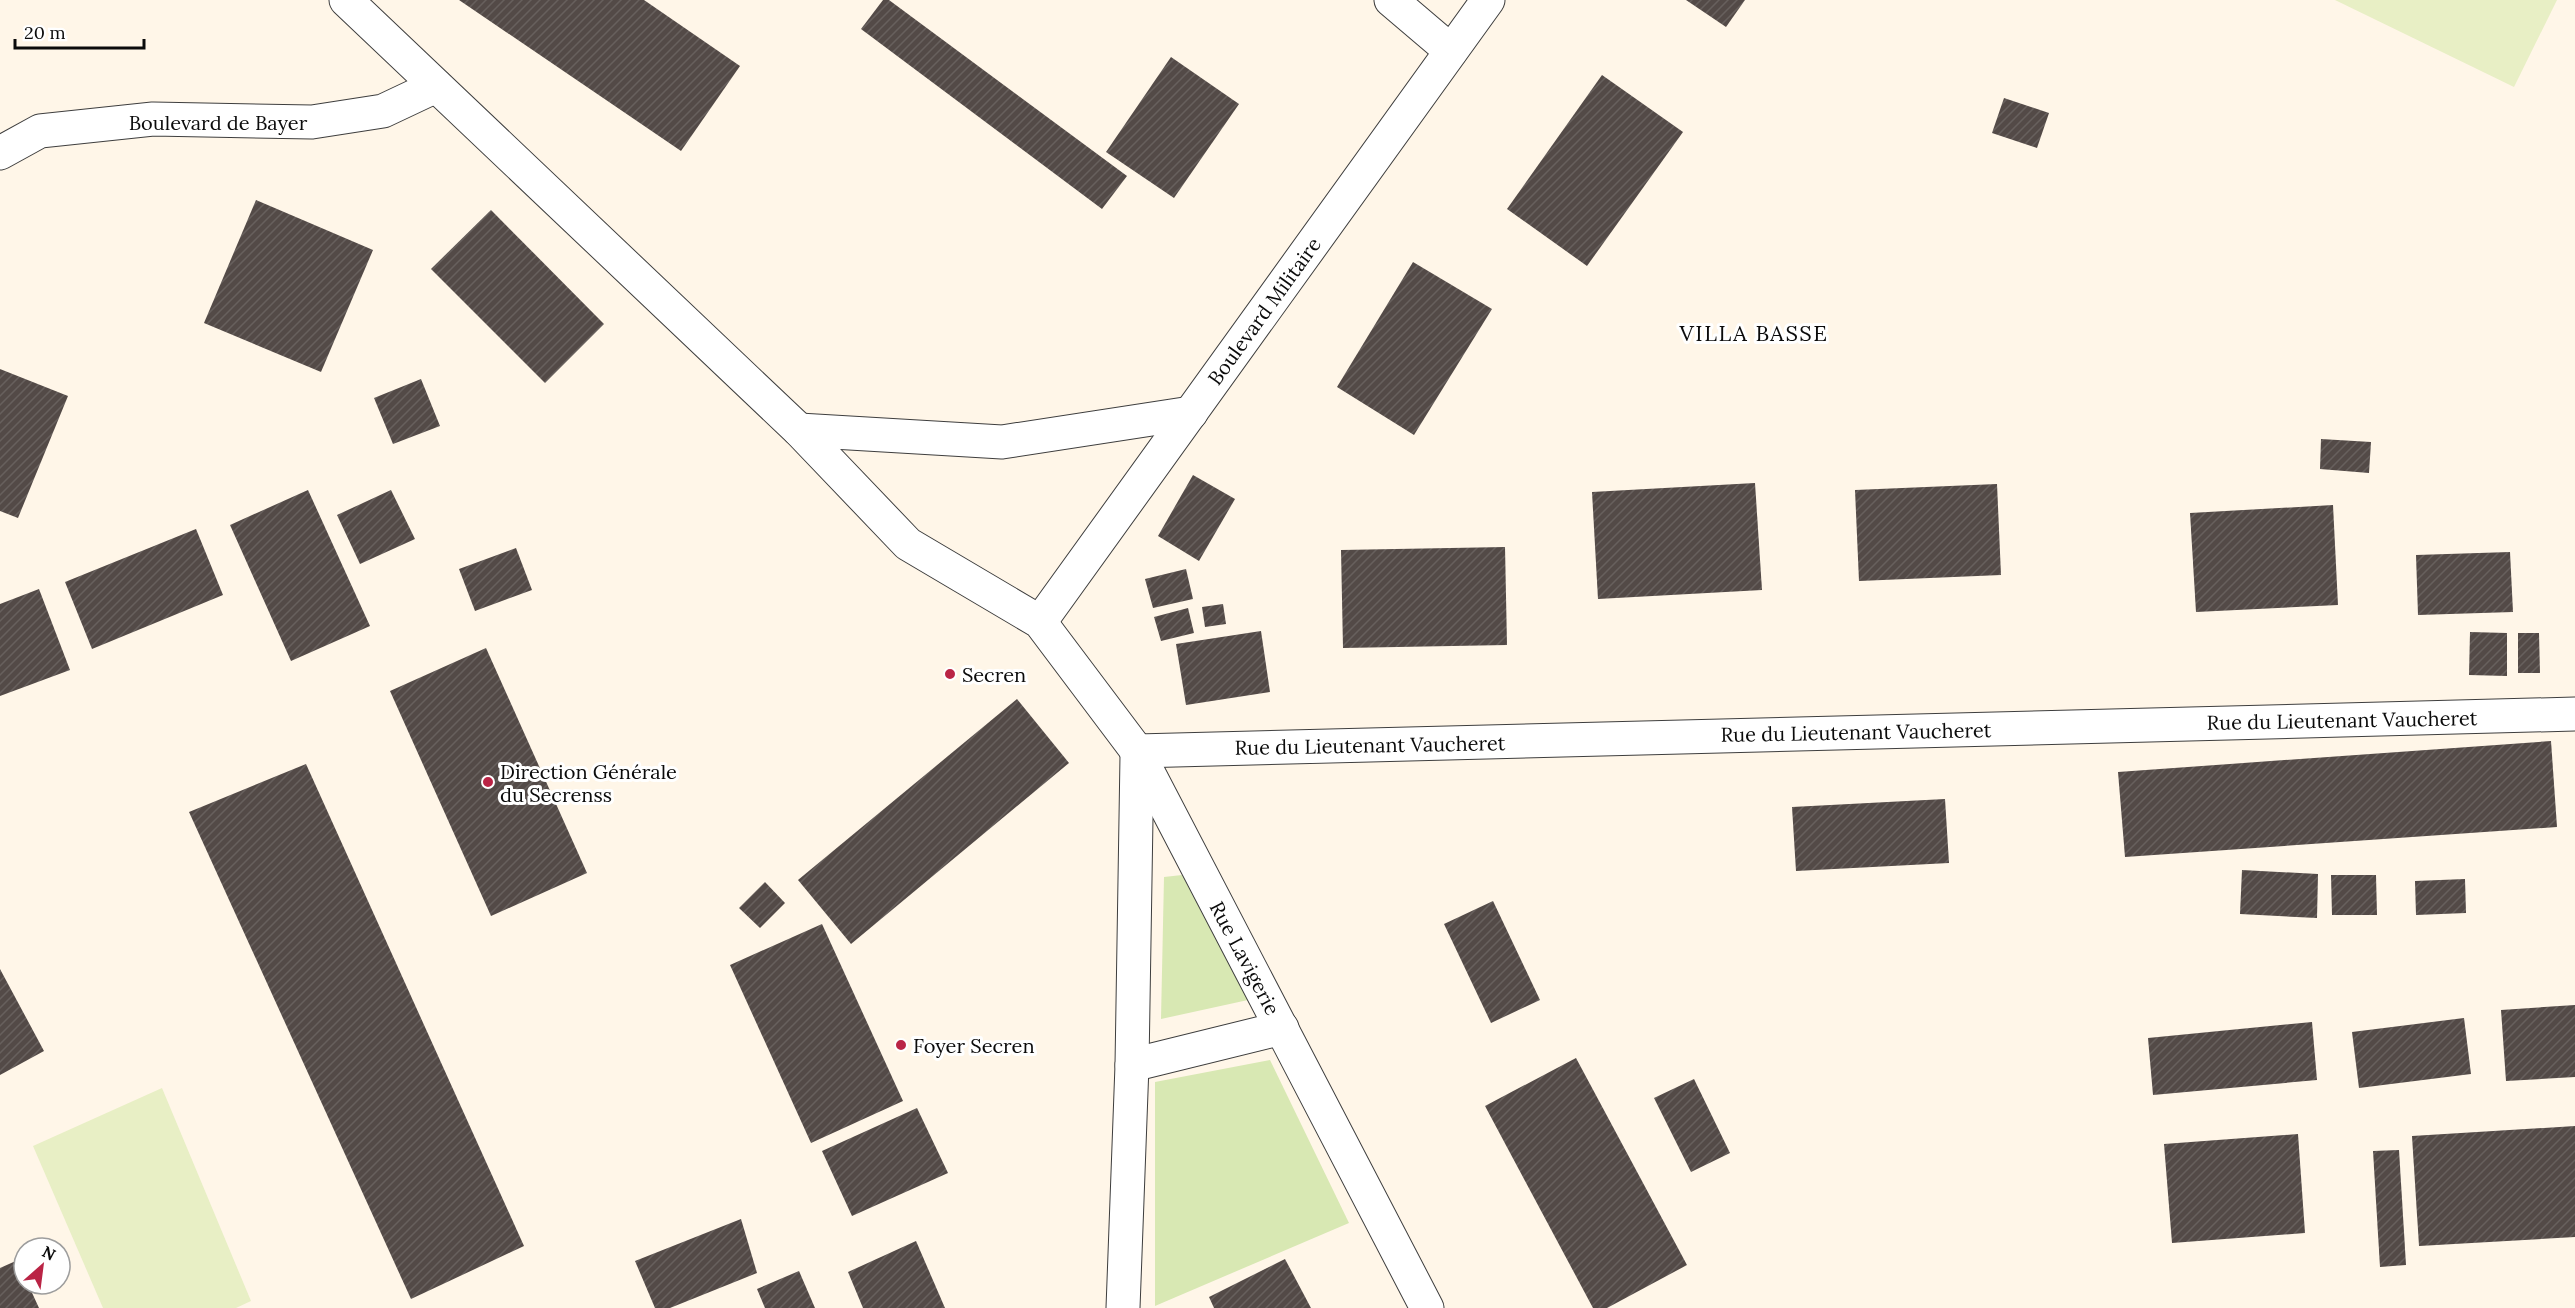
<svg xmlns="http://www.w3.org/2000/svg" width="2575" height="1308" font-family="Lora,serif">
  <style>
    .grass { fill: #d8e8b3 }
    .pitch { fill: #e8efc5 }
    .building { fill: url(#building-hatch) }
    .lines { fill: none; stroke-linecap: round; stroke-linejoin: round }
    .minor-casing { stroke: #3e3e3e; stroke-width: 35 }
    .minor { stroke: #fff; stroke-width: 33 }
    .poi-dot { fill: #ba2445; stroke: #fff; stroke-width: 2 }
    .labels { text-anchor: middle; dominant-baseline: central; stroke-width: 6; stroke-linejoin: round; paint-order: stroke }
    .street-label { font-size: 20px; fill: #0b0b0b; stroke: #fff }
    .poi-label { font-size: 20px; fill: #0b0b0b; stroke: #fff; text-anchor: start }
    .quarter-label { font-size: 22px; letter-spacing: 1.5px; fill: #0b0b0b; stroke: #fff }
  </style>
  <defs>
    <pattern id="building-hatch" width="6" height="6" patternUnits="userSpaceOnUse" patternTransform="scale(1.5)"><rect width="6" height="6" fill="#534a47"/><path d="M-1 1l2-2M0 6l6-6M5 7l2-2" fill="none" stroke="#67605d"/></pattern>
  </defs>
  <rect width="100%" height="100%" fill="#fff6e8"/>
  <!-- grass -->
  <g class="grass">
    <path d="M1182 875 1248 1000 1161 1019 1164 877Z"/>
    <path d="M1270 1060 1349 1223 1155 1306V1082Z"/>
  </g>
  <!-- pitch -->
  <g class="pitch">
    <path d="M2335 0H2557L2514 87Z"/>
    <path d="M162 1088 251 1301 236 1308H103L33 1146Z"/>
  </g>
  <!-- building -->
  <g class="building">
    <path d="M459 0H644L740 66 681 151Z"/>
    <path d="M883 0H889L1127 176 1102 209 861 29Z"/>
    <path d="M1686 0H1745L1726 27Z"/>
    <path d="M1171 57 1239 104 1174 198 1106 152Z"/>
    <path d="M1602 75 1683 132 1587 266 1507 209Z"/>
    <path d="M2004 98 2049 113 2037 148 1992 133Z"/>
    <path d="M256 200 373 250 321 372 204 323Z"/>
    <path d="M491 210 604 324 545 383 431 269Z"/>
    <path d="M1413 262 1492 309 1414 435 1337 387Z"/>
    <path d="M0 369 68 396 18 518 0 511Z"/>
    <path d="M421 379 440 426 393 444 374 398Z"/>
    <path d="M2321 439 2371 442 2369 473 2320 469Z"/>
    <path d="M1193 475 1235 499 1199 561 1158 536Z"/>
    <path d="M1755 483 1762 590 1598 599 1592 492Z"/>
    <path d="M1997 484 2001 575 1859 581 1855 490Z"/>
    <path d="M308 490 370 626 291 661 230 525Z"/>
    <path d="M391 490 415 539 360 564 337 515Z"/>
    <path d="M2333 505 2338 605 2196 612 2190 513Z"/>
    <path d="M196 529 223 595 92 649 65 582Z"/>
    <path d="M1505 547 1507 645 1343 648 1341 550Z"/>
    <path d="M516 548 532 590 475 611 459 569Z"/>
    <path d="M2510 552 2513 612 2418 615 2416 555Z"/>
    <path d="M1186 569 1193 599 1153 608 1145 579Z"/>
    <path d="M39 589 70 670 0 696V604Z"/>
    <path d="M1223 604 1226 624 1205 627 1202 607Z"/>
    <path d="M1188 608 1194 633 1161 641 1154 617Z"/>
    <path d="M1261 631 1270 692 1186 705 1176 644Z"/>
    <path d="M2470 632 2507 633V676L2469 675Z"/>
    <path d="M2518 633H2539L2540 673H2518Z"/>
    <path d="M486 648 587 873 491 916 390 691Z"/>
    <path d="M1017 699 1069 763 851 944 798 880Z"/>
    <path d="M2551 741 2557 827 2125 857 2118 772Z"/>
    <path d="M306 764 524 1246 411 1299 189 812Z"/>
    <path d="M1945 799 1949 863 1796 871 1792 807Z"/>
    <path d="M2242 870 2318 874 2317 918 2240 914Z"/>
    <path d="M2331 875H2376L2377 915H2332Z"/>
    <path d="M2465 879 2466 913 2416 915 2415 881Z"/>
    <path d="M765 882 785 903 760 928 739 908Z"/>
    <path d="M1493 901 1540 1000 1491 1023 1444 924Z"/>
    <path d="M822 924 903 1101 811 1143 730 965Z"/>
    <path d="M0 969 44 1051 0 1075Z"/>
    <path d="M2575 1005V1077L2506 1081 2501 1010Z"/>
    <path d="M2464 1018 2471 1074 2359 1088 2352 1032Z"/>
    <path d="M2312 1022 2317 1080 2153 1095 2148 1038Z"/>
    <path d="M1576 1058 1687 1265 1607 1308H1593L1485 1106Z"/>
    <path d="M1694 1079 1730 1153 1691 1172 1654 1098Z"/>
    <path d="M917 1108 948 1173 852 1216 822 1151Z"/>
    <path d="M2575 1126V1237L2419 1246 2412 1136Z"/>
    <path d="M2298 1134 2305 1233 2172 1243 2164 1144Z"/>
    <path d="M2399 1150 2406 1265 2380 1267 2373 1151Z"/>
    <path d="M741 1219 757 1273 670 1308H655L635 1261Z"/>
    <path d="M916 1241 945 1308H863L848 1272Z"/>
    <path d="M1285 1259 1311 1308H1214L1209 1297Z"/>
    <path d="M18 1260 24 1275V1284H28L39 1308H0V1268Z"/>
    <path d="M799 1271 815 1308H765L757 1289Z"/>
  </g>
  <g class="lines">
    <!-- minor casing -->
    <g class="minor-casing">
      <g id="minor">
        <path d="M346 0 799 430 908 544 1040 622 1137 751 1427 1308"/>
        <path d="M1391 0 1451 51"/>
        <path d="M0 153 40 131 153 119 312 122 383 111 436 86"/>
        <path d="M799 430 1002 442 1191 413"/>
        <path d="M1040 622 1488 0"/>
        <path d="M1137 751 2575 714"/>
        <path d="M1132 1065 1282 1028"/>
        <path d="M1123 1308 1132 1065 1137 756"/>
      </g>
    </g>
    <!-- minor -->
    <use href="#minor" class="minor"/>
  </g>
  <!-- markers -->
  <g class="poi-dot">
    <circle cx="950" cy="674" r="6"/>
    <circle cx="488" cy="782" r="6"/>
    <circle cx="901" cy="1045" r="6"/>
  </g>
  <g class="labels">
    <!-- street labels -->
    <g class="street-label">
      <text x="218" y="122">Boulevard de Bayer</text>
      <text transform="translate(1264 311) rotate(-54)">Boulevard Militaire</text>
      <text transform="translate(2342 720) rotate(-1)">Rue du Lieutenant Vaucheret</text>
      <text transform="translate(1856 732) rotate(-1)">Rue du Lieutenant Vaucheret</text>
      <text transform="translate(1370 745) rotate(-1)">Rue du Lieutenant Vaucheret</text>
      <text transform="translate(1245 958) rotate(62)">Rue Lavigerie</text>
    </g>
    <!-- poi labels -->
    <g class="poi-label">
      <text x="962" y="674">Secren</text>
      <text x="500" y="771">Direction Générale<tspan x="500" dy="23">du Secrenss</tspan></text>
      <text x="913" y="1045">Foyer Secren</text>
    </g>
    <!-- quarter labels -->
    <g class="quarter-label">
      <text x="1754" y="333">VILLA BASSE</text>
    </g>
  </g>
  <!-- north arrow -->
  <g transform="translate(42 1266) rotate(28)"><circle r="28" fill="#ffffff" stroke="#9d9d9d" stroke-width="1.5"/>
  <path d="M0-4.5L10 22L0 15L-10 22Z" fill="#ba2445"/>
  <text y="-9" font-size="16" font-weight="bold" text-anchor="middle" fill="#0b0b0b">N</text>
  </g>
  <!-- scale -->
  <path d="M15 39v9h129v-9" fill="none" stroke="#0b0b0b" stroke-width="3"/>
  <text x="24" y="39" font-size="18" fill="#0b0b0b" stroke="#ffffff" stroke-width="4.5" paint-order="stroke">20 m</text>
</svg>
